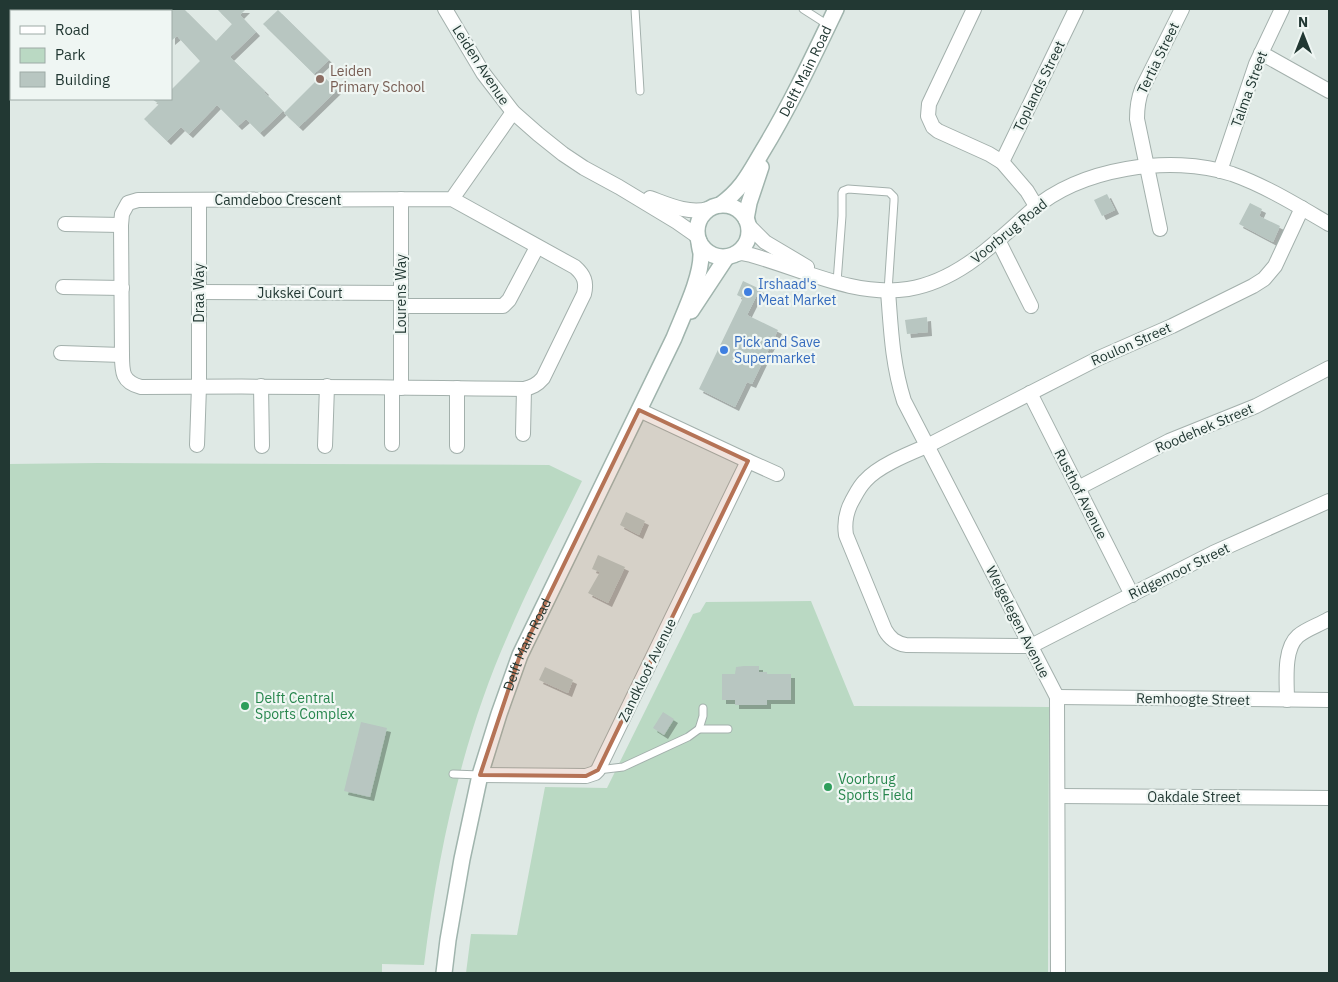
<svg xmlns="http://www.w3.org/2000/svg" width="1338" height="982" font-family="'IBM Plex Sans',sans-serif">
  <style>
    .green { fill: #bad9c3 }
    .building { fill: #b8c6c1; filter: url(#shadow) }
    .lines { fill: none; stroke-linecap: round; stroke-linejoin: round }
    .lane-casing { stroke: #a3b0ac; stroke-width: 9 }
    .street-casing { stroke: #a3b0ac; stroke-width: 16 }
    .secondary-casing { stroke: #a0b4ad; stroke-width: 18 }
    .lane { stroke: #fff; stroke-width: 7 }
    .street { stroke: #fff; stroke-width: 14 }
    .secondary { stroke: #fff; stroke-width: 15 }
    .marked { fill: #b57356; fill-opacity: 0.2; stroke: #b57356; stroke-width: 4; stroke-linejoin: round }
    .education-dot { fill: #8d6e63; stroke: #eff6f3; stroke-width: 2 }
    .shop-dot { fill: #3f7fe0; stroke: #eff6f3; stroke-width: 2 }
    .leisure-dot { fill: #2e9e5b; stroke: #eff6f3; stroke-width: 2 }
    .labels { text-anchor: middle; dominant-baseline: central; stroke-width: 4.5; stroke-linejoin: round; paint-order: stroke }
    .street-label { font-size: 14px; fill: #223833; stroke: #eff6f3 }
    .education-label { font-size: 14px; fill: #785e54; stroke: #eff6f3; text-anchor: start }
    .shop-label { font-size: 14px; fill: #366cbe; stroke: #eff6f3; text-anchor: start }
    .leisure-label { font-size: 14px; fill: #27864d; stroke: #eff6f3; text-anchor: start }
  </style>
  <defs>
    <filter id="shadow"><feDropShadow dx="4" dy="4" stdDeviation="0" flood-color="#0004"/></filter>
  </defs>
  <rect width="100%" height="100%" fill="#dfe9e5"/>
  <!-- green -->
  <g class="green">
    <path d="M99 463 549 465 582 481C557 532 530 583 508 635 462 739 438 852 424 965L382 964V973H9V464Z"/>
    <path d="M811 601 854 706 1049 707 1048 973H466L471 934 517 935 545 787 607 788 693 614 700 612 706 602Z"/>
  </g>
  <!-- building -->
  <g class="building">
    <path d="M171 9H184L216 41 232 24 217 9H246L240 15 256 32 230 57 265 91 264 92 283 111 260 133 246 119 238 126 217 105 189 134 181 127 167 141 144 119 159 104 152 99H171V90L200 61 177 36 171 41Z"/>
    <path d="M278 10 329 60 314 74 263 24Z"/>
    <path d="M322 75 337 90 299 127 284 113Z"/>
    <path d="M1107 194 1115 210 1102 216 1094 200Z"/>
    <path d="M1250 203 1262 209 1259 216 1280 226 1273 242 1239 224Z"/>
    <path d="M743 281 760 289 747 315 778 330 752 384 747 382 735 407 699 389 743 298 737 295Z"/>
    <path d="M927 317 928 332 907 334 905 320Z"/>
    <path d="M626 512 645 521 639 535 620 525Z"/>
    <path d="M598 555 625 567 608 603 588 593 600 572 592 569Z"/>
    <path d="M744 666H759V672H767V674H791V700H767V705H735V700H722V674H735L736 667Z"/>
    <path d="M545 667 573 680 568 693 539 680Z"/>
    <path d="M663 712 674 719 664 735 653 728Z"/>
    <path d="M361 722 387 728 370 797 344 791Z"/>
  </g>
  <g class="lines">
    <!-- lane casing -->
    <g class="lane-casing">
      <g id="lane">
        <path d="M635 9 640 91"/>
        <path d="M803 9 828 25"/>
        <path d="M837 282 842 216V193L843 191 848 189 889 192 894 197V201L888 291"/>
        <path d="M699 729H728"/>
        <path d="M598 770 623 767 688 737 699 729 703 716V708"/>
        <path d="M453 774 480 775"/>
      </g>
    </g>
    <!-- street casing -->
    <g class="street-casing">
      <g id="street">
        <path d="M108 9V11"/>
        <path d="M445 9 483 73 513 112 538 134 563 154 584 168 619 187 677 222 697 236"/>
        <path d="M974 9 929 104 928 116 933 127 938 131 989 154 1002 162 1027 191 1036 206"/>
        <path d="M9 47H11"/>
        <path d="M1261 53 1329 91"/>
        <path d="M1002 162 1076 9"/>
        <path d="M1220 171 1256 64 1282 9"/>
        <path d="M650 198C669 205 688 214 708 209"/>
        <path d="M452 199 575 267C584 275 587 282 584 294L543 378C537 385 532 387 524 389 396 387 269 386 141 387 122 382 122 372 122 355L121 225 122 214 128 203 138 200 452 199 513 112"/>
        <path d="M1302 208 1275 266 1264 279 1253 286 1172 326 1099 358 927 446C908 454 878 466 865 481 859 487 856 494 852 501 846 512 844 522 846 535L885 630C890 639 896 643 906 645L1031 646 1213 553 1329 501"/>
        <path d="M65 224 121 225"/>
        <path d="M750 227 765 242 807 267"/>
        <path d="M1160 229 1137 119C1137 108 1138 99 1142 89L1182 9"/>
        <path d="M998 240 1031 306"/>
        <path d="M734 255 741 253 751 255C802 269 854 297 908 289 958 281 995 243 1031 211 1080 168 1170 154 1232 174 1266 186 1298 206 1329 224"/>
        <path d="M63 287 122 288"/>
        <path d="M888 291C891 329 892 363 904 401L1057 697 1058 973"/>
        <path d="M199 292 401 293"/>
        <path d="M401 306H503L509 300 537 247"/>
        <path d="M61 353 122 355"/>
        <path d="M261 386 262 446"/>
        <path d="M401 388V199"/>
        <path d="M1030 393 1132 595"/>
        <path d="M639 410 748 461 777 474"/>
        <path d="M523 434 524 389"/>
        <path d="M392 444V388"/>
        <path d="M197 445 199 386V200"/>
        <path d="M325 446 327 386"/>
        <path d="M457 446V388"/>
        <path d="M1078 488 1169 441 1256 406 1329 368"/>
        <path d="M1057 697 1329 700"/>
        <path d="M1287 700C1287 682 1283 649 1298 636 1306 629 1319 625 1329 619"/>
        <path d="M480 775 586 776 595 773 598 770 748 461"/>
        <path d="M1058 796 1329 798"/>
      </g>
    </g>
    <!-- secondary casing -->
    <g class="secondary-casing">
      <g id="secondary">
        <circle cx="723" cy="231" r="26"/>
        <path id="s1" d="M720 205C742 189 749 174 762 152 790 106 813 57 836 9"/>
        <path d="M746 219 749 203 761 167"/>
        <path d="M691 311 726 258"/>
        <path id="s2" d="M444 973 448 940 462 859 480 775 499 714 520 655 674 338C683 315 702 277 701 253 700 249 699 245 699 241"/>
      </g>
    </g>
    <!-- lane -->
    <use href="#lane" class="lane"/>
    <!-- street -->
    <use href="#street" class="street"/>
    <!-- secondary -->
    <use href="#secondary" class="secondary"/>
  </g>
  <!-- marked area -->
  <path class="marked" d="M639 410 748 461 598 770 586 776 480 775 520 655Z"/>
  <!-- markers -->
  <circle class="education-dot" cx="320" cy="79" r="5"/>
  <g class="shop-dot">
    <circle cx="748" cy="292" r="5"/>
    <circle cx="724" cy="350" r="5"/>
  </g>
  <g class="leisure-dot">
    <circle cx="245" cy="706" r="5"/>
    <circle cx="828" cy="787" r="5"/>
  </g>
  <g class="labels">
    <!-- street labels -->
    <g class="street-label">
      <text transform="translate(1158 58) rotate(-64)">Tertia Street</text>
      <text transform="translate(481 65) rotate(57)">Leiden Avenue</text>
      <text stroke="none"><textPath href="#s1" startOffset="160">Delft Main Road</textPath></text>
      <text transform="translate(1039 86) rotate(-64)">Toplands Street</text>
      <text transform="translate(1249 89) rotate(-70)">Talma Street</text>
      <text x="278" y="200">Camdeboo Crescent</text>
      <text transform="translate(1009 231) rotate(-39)">Voorbrug Road</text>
      <text transform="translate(199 293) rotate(-90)">Draa Way</text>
      <text x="300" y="293">Jukskei Court</text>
      <text transform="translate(401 294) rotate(-90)">Lourens Way</text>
      <text transform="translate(1131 344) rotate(-24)">Roulon Street</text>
      <text transform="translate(1204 428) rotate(-23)">Roodehek Street</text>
      <text transform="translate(1081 494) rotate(63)">Rusthof Avenue</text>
      <text transform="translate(1179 571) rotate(-26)">Ridgemoor Street</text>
      <text transform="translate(1018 622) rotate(63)">Welgelegen Avenue</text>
      <text stroke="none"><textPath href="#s2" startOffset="340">Delft Main Road</textPath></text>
      <text transform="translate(647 670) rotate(-64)">Zandkloof Avenue</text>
      <text transform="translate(1193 699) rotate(1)">Remhoogte Street</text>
      <text x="1194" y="797">Oakdale Street</text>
    </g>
    <!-- education labels -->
    <g class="education-label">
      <text x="330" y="71">Leiden<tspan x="330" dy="16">Primary School</tspan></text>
    </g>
    <!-- shop labels -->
    <g class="shop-label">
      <text x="758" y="284">Irshaad's<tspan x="758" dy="16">Meat Market</tspan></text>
      <text x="734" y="342">Pick and Save<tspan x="734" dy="16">Supermarket</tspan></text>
    </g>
    <!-- leisure labels -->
    <g class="leisure-label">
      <text x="255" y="698">Delft Central<tspan x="255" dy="16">Sports Complex</tspan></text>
      <text x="838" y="779">Voorbrug<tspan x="838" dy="16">Sports Field</tspan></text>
    </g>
  </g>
  <!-- border -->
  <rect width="1338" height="982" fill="none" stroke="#223833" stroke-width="20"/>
  <!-- legend -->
  <rect x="10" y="10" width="162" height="90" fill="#eff6f3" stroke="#9daaa6"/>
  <rect x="20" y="26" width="25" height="8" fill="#ffffff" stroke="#9daaa6"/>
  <text x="55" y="35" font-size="15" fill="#223833">Road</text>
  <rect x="20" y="48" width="25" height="15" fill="#bad9c3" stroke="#9daaa6"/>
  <text x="55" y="60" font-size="15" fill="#223833">Park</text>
  <rect x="20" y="72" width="25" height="15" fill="#b8c6c1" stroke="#9daaa6"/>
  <text x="55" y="85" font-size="15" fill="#223833">Building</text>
  <!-- north arrow -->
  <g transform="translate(1303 35)" stroke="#eff6f3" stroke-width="4" paint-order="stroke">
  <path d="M0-4L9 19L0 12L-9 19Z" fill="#223833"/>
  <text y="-8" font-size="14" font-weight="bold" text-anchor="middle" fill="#223833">N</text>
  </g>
</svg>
